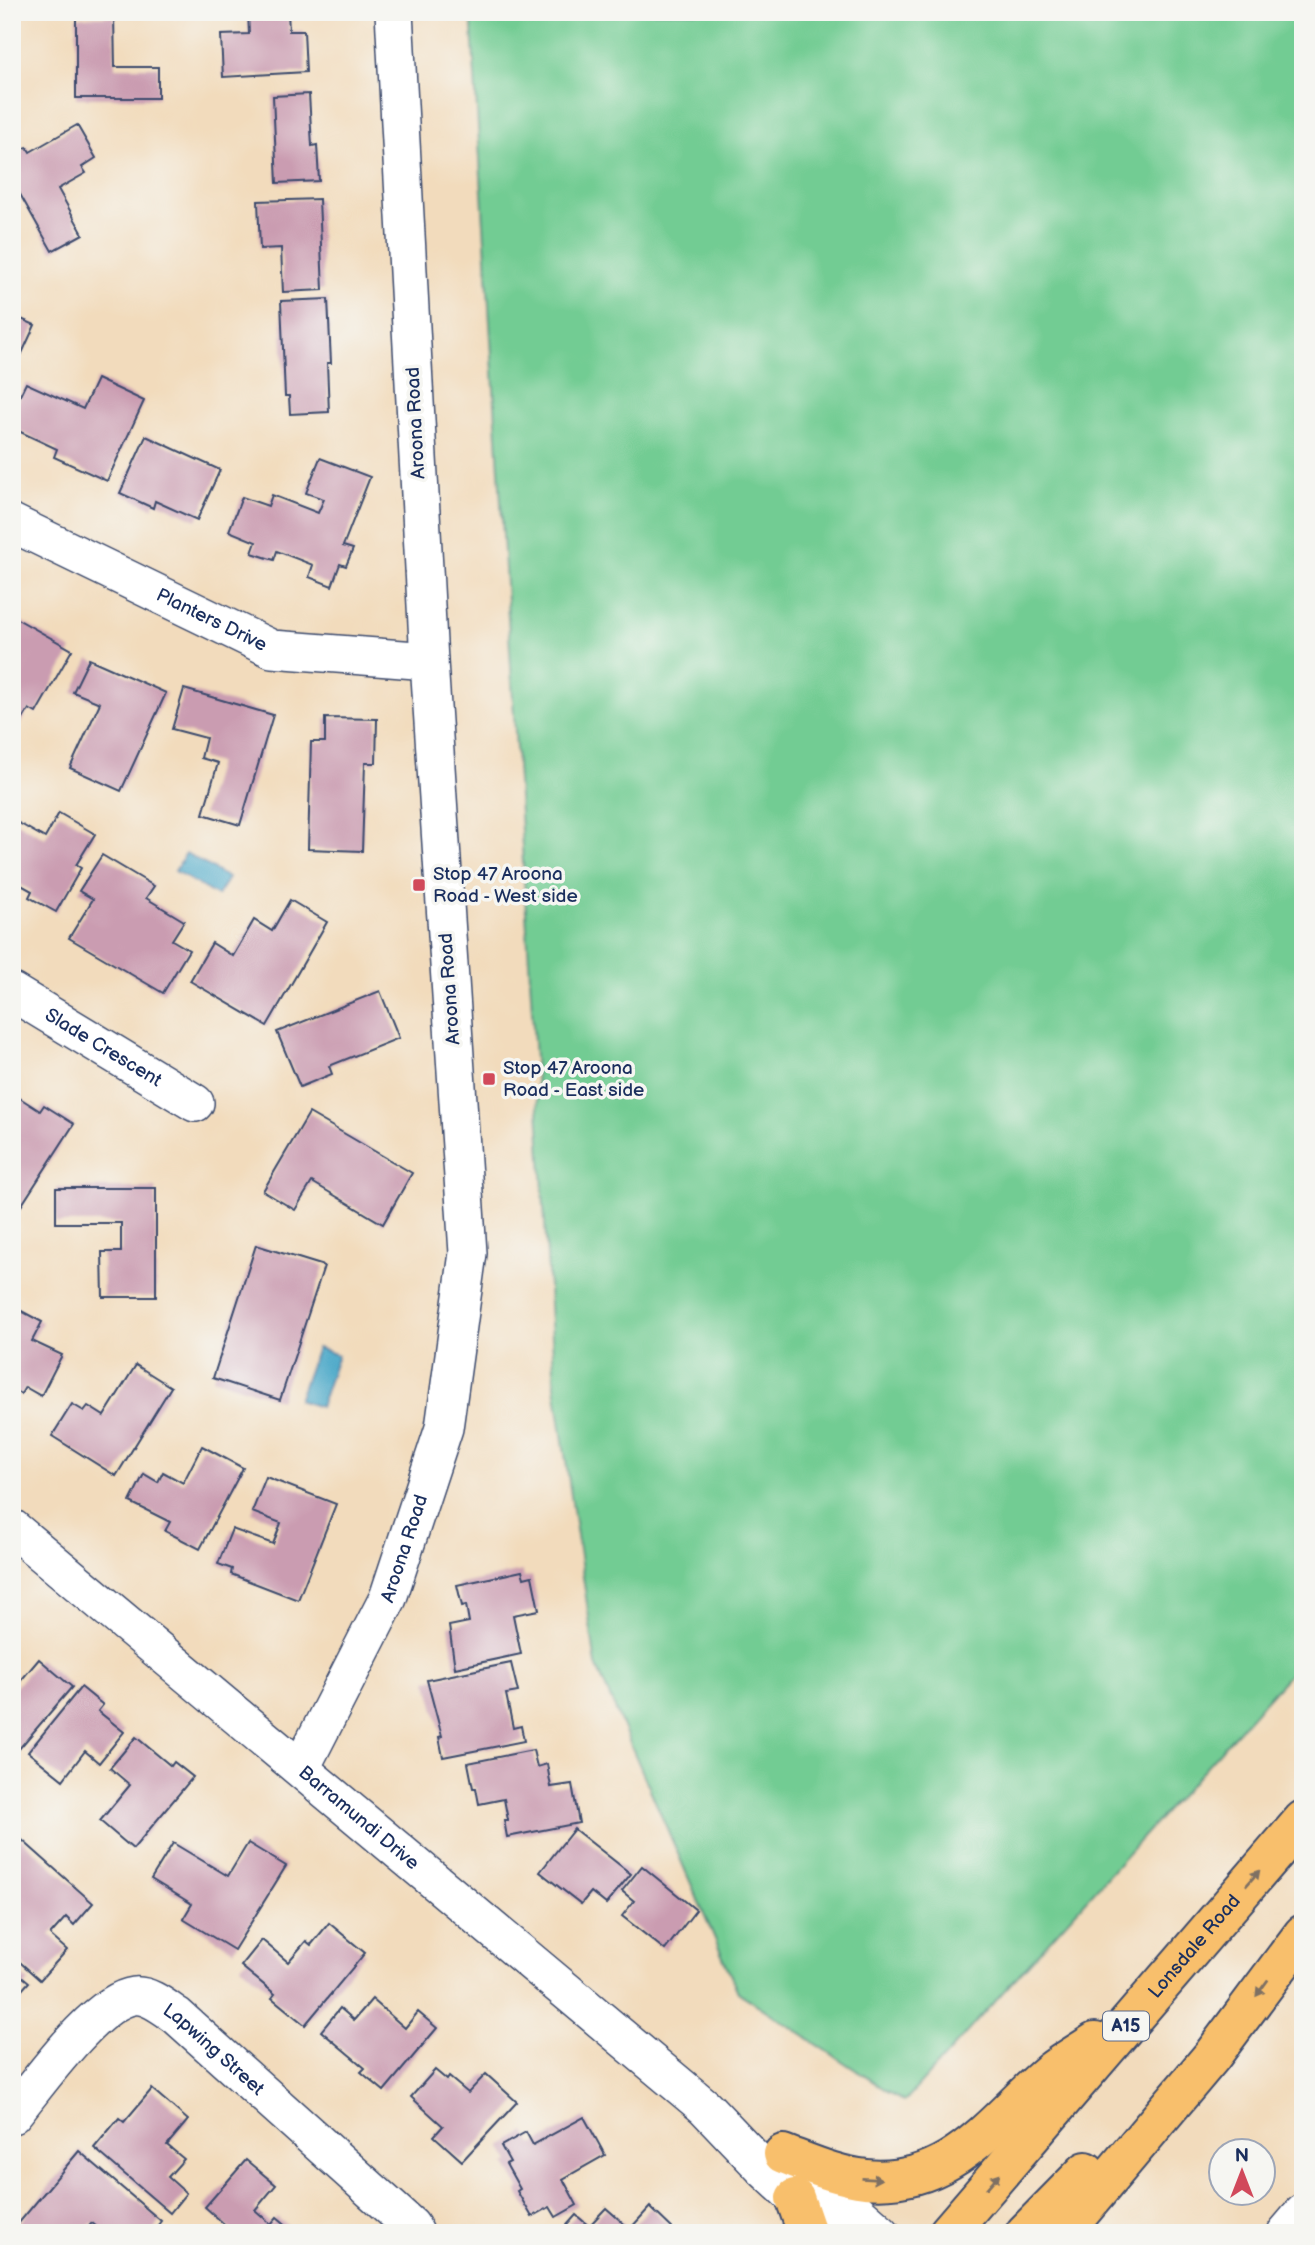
<svg xmlns="http://www.w3.org/2000/svg" width="1315" height="2245" font-family="'Balsamiq Sans',sans-serif">
  <style>
    .green { fill: #72cc93; stroke: #467e78; stroke-width: 2 }
    .water { fill: #49a7c8; stroke: #326b93; stroke-width: 2 }
    .building { fill: #ca9cb1 }
    .lines { fill: none; stroke-linecap: round; stroke-linejoin: round }
    .minor-casing { stroke: #3b496c; stroke-width: 40 }
    .primary-casing { stroke: #3b496c; stroke-width: 42 }
    .minor { stroke: #fff; stroke-width: 37 }
    .primary { stroke: #f8bf6c; stroke-width: 38 }
    .oneway { fill: #7e7064 }
    .poi-dot { fill: #d1495b; stroke: #f6f6f2; stroke-width: 2.5 }
    .labels { text-anchor: middle; dominant-baseline: central; stroke-width: 7; stroke-linejoin: round; paint-order: stroke }
    .shield { fill: #f6f6f2; stroke: #5d6b8a; stroke-width: 2 }
    .shield-label { font-size: 18px; font-weight: bold; fill: #1b2f5e }
    .street-label { font-size: 19px; fill: #1b2f5e; stroke: #f6f6f2 }
    .poi-label { font-size: 19px; fill: #1b2f5e; stroke: #f6f6f2; text-anchor: start }
  </style>
  <rect width="100%" height="100%" fill="#f6f6f2"/>
  <filter id="ink" filterUnits="userSpaceOnUse"><feTurbulence type="fractalNoise" baseFrequency=".0143" numOctaves="2"/><feDisplacementMap in="SourceGraphic" scale="14" xChannelSelector="R" yChannelSelector="G"/><feConvolveMatrix kernelMatrix="1 2 1 2 8 2 1 2 1" color-interpolation-filters="sRGB"/></filter>
  <filter id="wash" filterUnits="userSpaceOnUse"><feTurbulence type="fractalNoise" baseFrequency=".00686" numOctaves="4" result="noise"/><feDisplacementMap in="SourceGraphic" scale="28" xChannelSelector="R" yChannelSelector="G"/><feGaussianBlur stdDeviation="1.57" result="paint"/><feColorMatrix in="noise" values="0 0 0 0 0 0 0 0 0 0 0 0 0 0 0 0 0 1.4 0 .05"/><feComposite in="paint" operator="in"/></filter>
  <g filter="url(#wash)">
    <rect width="100%" height="100%" fill="#f2dbbc"/>
    <!-- green -->
    <path class="green" d="M471 12H1303V1659L904 2102 738 1992 596 1665 555 1387Z"/>
    <!-- water -->
    <g class="water">
      <path d="M186 853 228 878 217 896 175 871Z"/>
      <path d="M317 1348 338 1355 320 1407 298 1400Z"/>
    </g>
    <g id="blocks">
      <!-- building -->
      <g class="building">
        <path d="M248 12H288L289 31H304L306 72 223 77 221 35 249 34Z"/>
        <path d="M114 16 115 67H158V98H76V17Z"/>
        <path d="M309 94 312 146 317 145 319 181 277 183 273 96Z"/>
        <path d="M77 125 96 158 82 167 86 173 58 189 83 234 52 251 12 180V156L27 147 30 152Z"/>
        <path d="M319 199 323 290 283 292 281 248 260 249 258 201Z"/>
        <path d="M328 299 331 363H327L329 412 290 414 289 396H285L281 301Z"/>
        <path d="M12 315 35 325 12 375Z"/>
        <path d="M97 379 144 401 107 481 54 457 57 449 12 428V412L26 383 83 409Z"/>
        <path d="M146 436 220 470 197 520 155 501 153 508 120 493Z"/>
        <path d="M320 458 370 477 343 546 353 549 346 566 340 564 332 586 309 577 313 565 277 551 274 560 252 553 256 542 229 531 242 497 268 506 272 495 318 513 324 499 306 493Z"/>
        <path d="M12 616 72 650 36 713 29 709 19 726 12 722Z"/>
        <path d="M89 659 166 693 121 791 70 768 100 703 73 692Z"/>
        <path d="M184 689 273 715 240 825 203 814 218 763 201 758 206 738 172 729Z"/>
        <path d="M325 718 377 719 376 763H365L362 851 308 849 311 742H325Z"/>
        <path d="M59 813 95 834 76 865 81 868 56 912 29 897 32 891 12 880V831L17 822 45 838Z"/>
        <path d="M102 855 154 886 146 898 184 921 172 940 189 950 163 993 69 938 93 899 79 891Z"/>
        <path d="M290 900 327 922 267 1026 190 981 212 943 233 956 254 920 272 931Z"/>
        <path d="M380 991 399 1038 329 1066 332 1074 300 1087 277 1032Z"/>
        <path d="M12 1093 40 1111 44 1105 74 1124 21 1206 12 1200V1150L17 1142 12 1139Z"/>
        <path d="M309 1113 412 1173 383 1224 312 1182 295 1210 263 1191Z"/>
        <path d="M56 1188H156V1297H103L102 1252H121V1223H56Z"/>
        <path d="M256 1245 324 1266 280 1400 213 1378Z"/>
        <path d="M12 1306 42 1322 32 1341 62 1355 41 1396 25 1387 21 1394 12 1390Z"/>
        <path d="M136 1365 171 1387 116 1476 52 1436 72 1404 84 1411 88 1406 104 1416Z"/>
        <path d="M202 1446 243 1468 200 1549 165 1531 170 1522 130 1502 144 1474 158 1482 163 1472 183 1483Z"/>
        <path d="M266 1477 336 1504 298 1600 231 1574 232 1569 218 1564 232 1529 273 1544 281 1523 252 1512Z"/>
        <path d="M522 1571 524 1578 532 1576 539 1610 513 1615 521 1654 455 1668 449 1626 469 1622 466 1605 462 1606 457 1585Z"/>
        <path d="M39 1659 72 1687 12 1757V1691Z"/>
        <path d="M511 1663 518 1692 506 1694 513 1728 521 1726 524 1741 443 1757 439 1737 442 1736 427 1680Z"/>
        <path d="M81 1687 103 1705 98 1711 124 1732 99 1763 85 1751 63 1780 28 1752Z"/>
        <path d="M136 1737 171 1766 174 1762 193 1777 133 1849 100 1821 130 1785 110 1768Z"/>
        <path d="M533 1750 537 1767 547 1764 551 1787 572 1784 579 1823 507 1837 504 1820H508L504 1799 479 1804 476 1788H473L468 1763Z"/>
        <path d="M574 1829 631 1874 606 1904 591 1892 581 1904 540 1872Z"/>
        <path d="M12 1831 93 1903 74 1925 66 1917 50 1935 67 1950 40 1980 12 1955V1912L16 1907 12 1903Z"/>
        <path d="M173 1843 228 1876 248 1843 286 1866 234 1950 183 1919 192 1904 151 1879Z"/>
        <path d="M642 1866 696 1910 665 1950 622 1916 634 1901 622 1891Z"/>
        <path d="M329 1923 365 1953 305 2025 272 1998 275 1994 241 1966 262 1940 288 1962 306 1941 311 1945Z"/>
        <path d="M12 1968 29 1982 12 2001Z"/>
        <path d="M372 1999 405 2028 418 2012 437 2028 384 2091 361 2072 365 2068 321 2031 340 2008 354 2020Z"/>
        <path d="M435 2070 447 2080 449 2077 468 2093 486 2074 517 2102 462 2161 434 2136 443 2126 411 2097Z"/>
        <path d="M152 2089 188 2120 167 2145 184 2159 168 2177 186 2193 170 2213 94 2148 119 2118 124 2122Z"/>
        <path d="M584 2117 605 2155 563 2179 577 2205 556 2217 550 2207 532 2217 517 2191 520 2189 506 2164 510 2162 501 2146 526 2132 533 2145Z"/>
        <path d="M79 2151 161 2221 152 2233H104L92 2223 83 2233 12 2231Z"/>
        <path d="M246 2160 276 2185 255 2210 271 2224 277 2217 296 2233H231L232 2231 205 2207Z"/>
        <path d="M650 2207 677 2233H560L576 2215 589 2226 606 2208 630 2229Z"/>
      </g>
    </g>
  </g>
  <g filter="url(#ink)">
    <use href="#blocks" fill-opacity="0" stroke="#3b496c" stroke-width="2"/>
    <g class="lines">
      <!-- minor casing -->
      <g class="minor-casing">
        <g id="minor">
          <path id="s1" d="M12 523 272 649 429 661"/>
          <path id="s2" d="M12 992 195 1103"/>
          <path id="s3" d="M12 1528 705 2107 765 2170 833 2233"/>
          <path id="s4" d="M301 1768 388 1598 444 1428 468 1253 429 661 394 12"/>
          <path id="s5" d="M12 2115C38 2084 95 2001 134 1996 149 1994 165 2008 177 2016L411 2226 415 2233"/>
          <path d="M792 2161 848 2204 881 2233"/>
          <path d="M1286 2233 1303 2213"/>
        </g>
      </g>
      <!-- primary casing -->
      <g class="primary-casing">
        <g id="primary">
          <path d="M783 2154C810 2164 837 2176 866 2179 952 2187 992 2121 1050 2072 1064 2061 1080 2052 1095 2042"/>
          <path d="M795 2198 807 2233"/>
          <path id="s6" d="M948 2233 1303 1820"/>
          <path d="M1025 2233 1086 2171"/>
          <path d="M1063 2233 1212 2056 1303 1934"/>
        </g>
      </g>
      <!-- minor -->
      <use href="#minor" class="minor"/>
      <!-- primary -->
      <use href="#primary" class="primary"/>
    </g>
    <!-- one-way arrows -->
    <defs><path id="oneway-solid" d="M-6-.8H1V-3.2L6.5 0L1 3.2V.8H-6Z" transform="scale(1.75)"/></defs>
    <g class="oneway">
      <use href="#oneway-solid" transform="translate(1253 1878) rotate(-49)"/>
      <use href="#oneway-solid" transform="translate(1262 1988) rotate(126)"/>
      <use href="#oneway-solid" transform="translate(872 2179) rotate(3)"/>
      <use href="#oneway-solid" transform="translate(993 2181) rotate(-49)"/>
    </g>
  </g>
  <!-- markers -->
  <g class="poi-dot">
    <rect x="412" y="878" width="14" height="14" rx="3.5"/>
    <rect x="482" y="1072" width="14" height="14" rx="3.5"/>
  </g>
  <g class="labels">
    <!-- shield labels -->
    <rect class="shield" x="1103" y="2011.5" width="46" height="29" rx="5"/>
    <g class="shield-label">
      <text x="1126" y="2026">A15</text>
    </g>
    <!-- street labels -->
    <g class="street-label">
      <text transform="translate(416 423) rotate(-93)">Aroona Road</text>
      <text stroke="none"><textPath href="#s1" startOffset="222">Planters Drive</textPath></text>
      <text transform="translate(450 989) rotate(-94)">Aroona Road</text>
      <text stroke="none"><textPath href="#s2" startOffset="107">Slade Crescent</textPath></text>
      <text stroke="none"><textPath href="#s4" startOffset="243">Aroona Road</textPath></text>
      <text stroke="none"><textPath href="#s3" startOffset="452">Barramundi Drive</textPath></text>
      <text stroke="none"><textPath href="#s6" startOffset="378">Lonsdale Road</textPath></text>
      <text stroke="none"><textPath href="#s5" startOffset="271">Lapwing Street</textPath></text>
    </g>
    <!-- poi labels -->
    <g class="poi-label">
      <text x="433" y="874">Stop 47 Aroona<tspan x="433" dy="22">Road - West side</tspan></text>
      <text x="503" y="1068">Stop 47 Aroona<tspan x="503" dy="22">Road - East side</tspan></text>
    </g>
  </g>
  <!-- margin -->
  <rect width="1315" height="2245" fill="none" stroke="#f6f6f2" stroke-width="42"/>
  <!-- north arrow -->
  <g transform="translate(1242 2172)"><circle r="33" fill="#f6f6f2" stroke="#9ea6b7" stroke-width="2"/>
  <path d="M0-5L12 26L0 18L-12 26Z" fill="#d1495b"/>
  <text y="-10" font-size="19" font-weight="bold" text-anchor="middle" fill="#1b2f5e">N</text>
  </g>
</svg>
